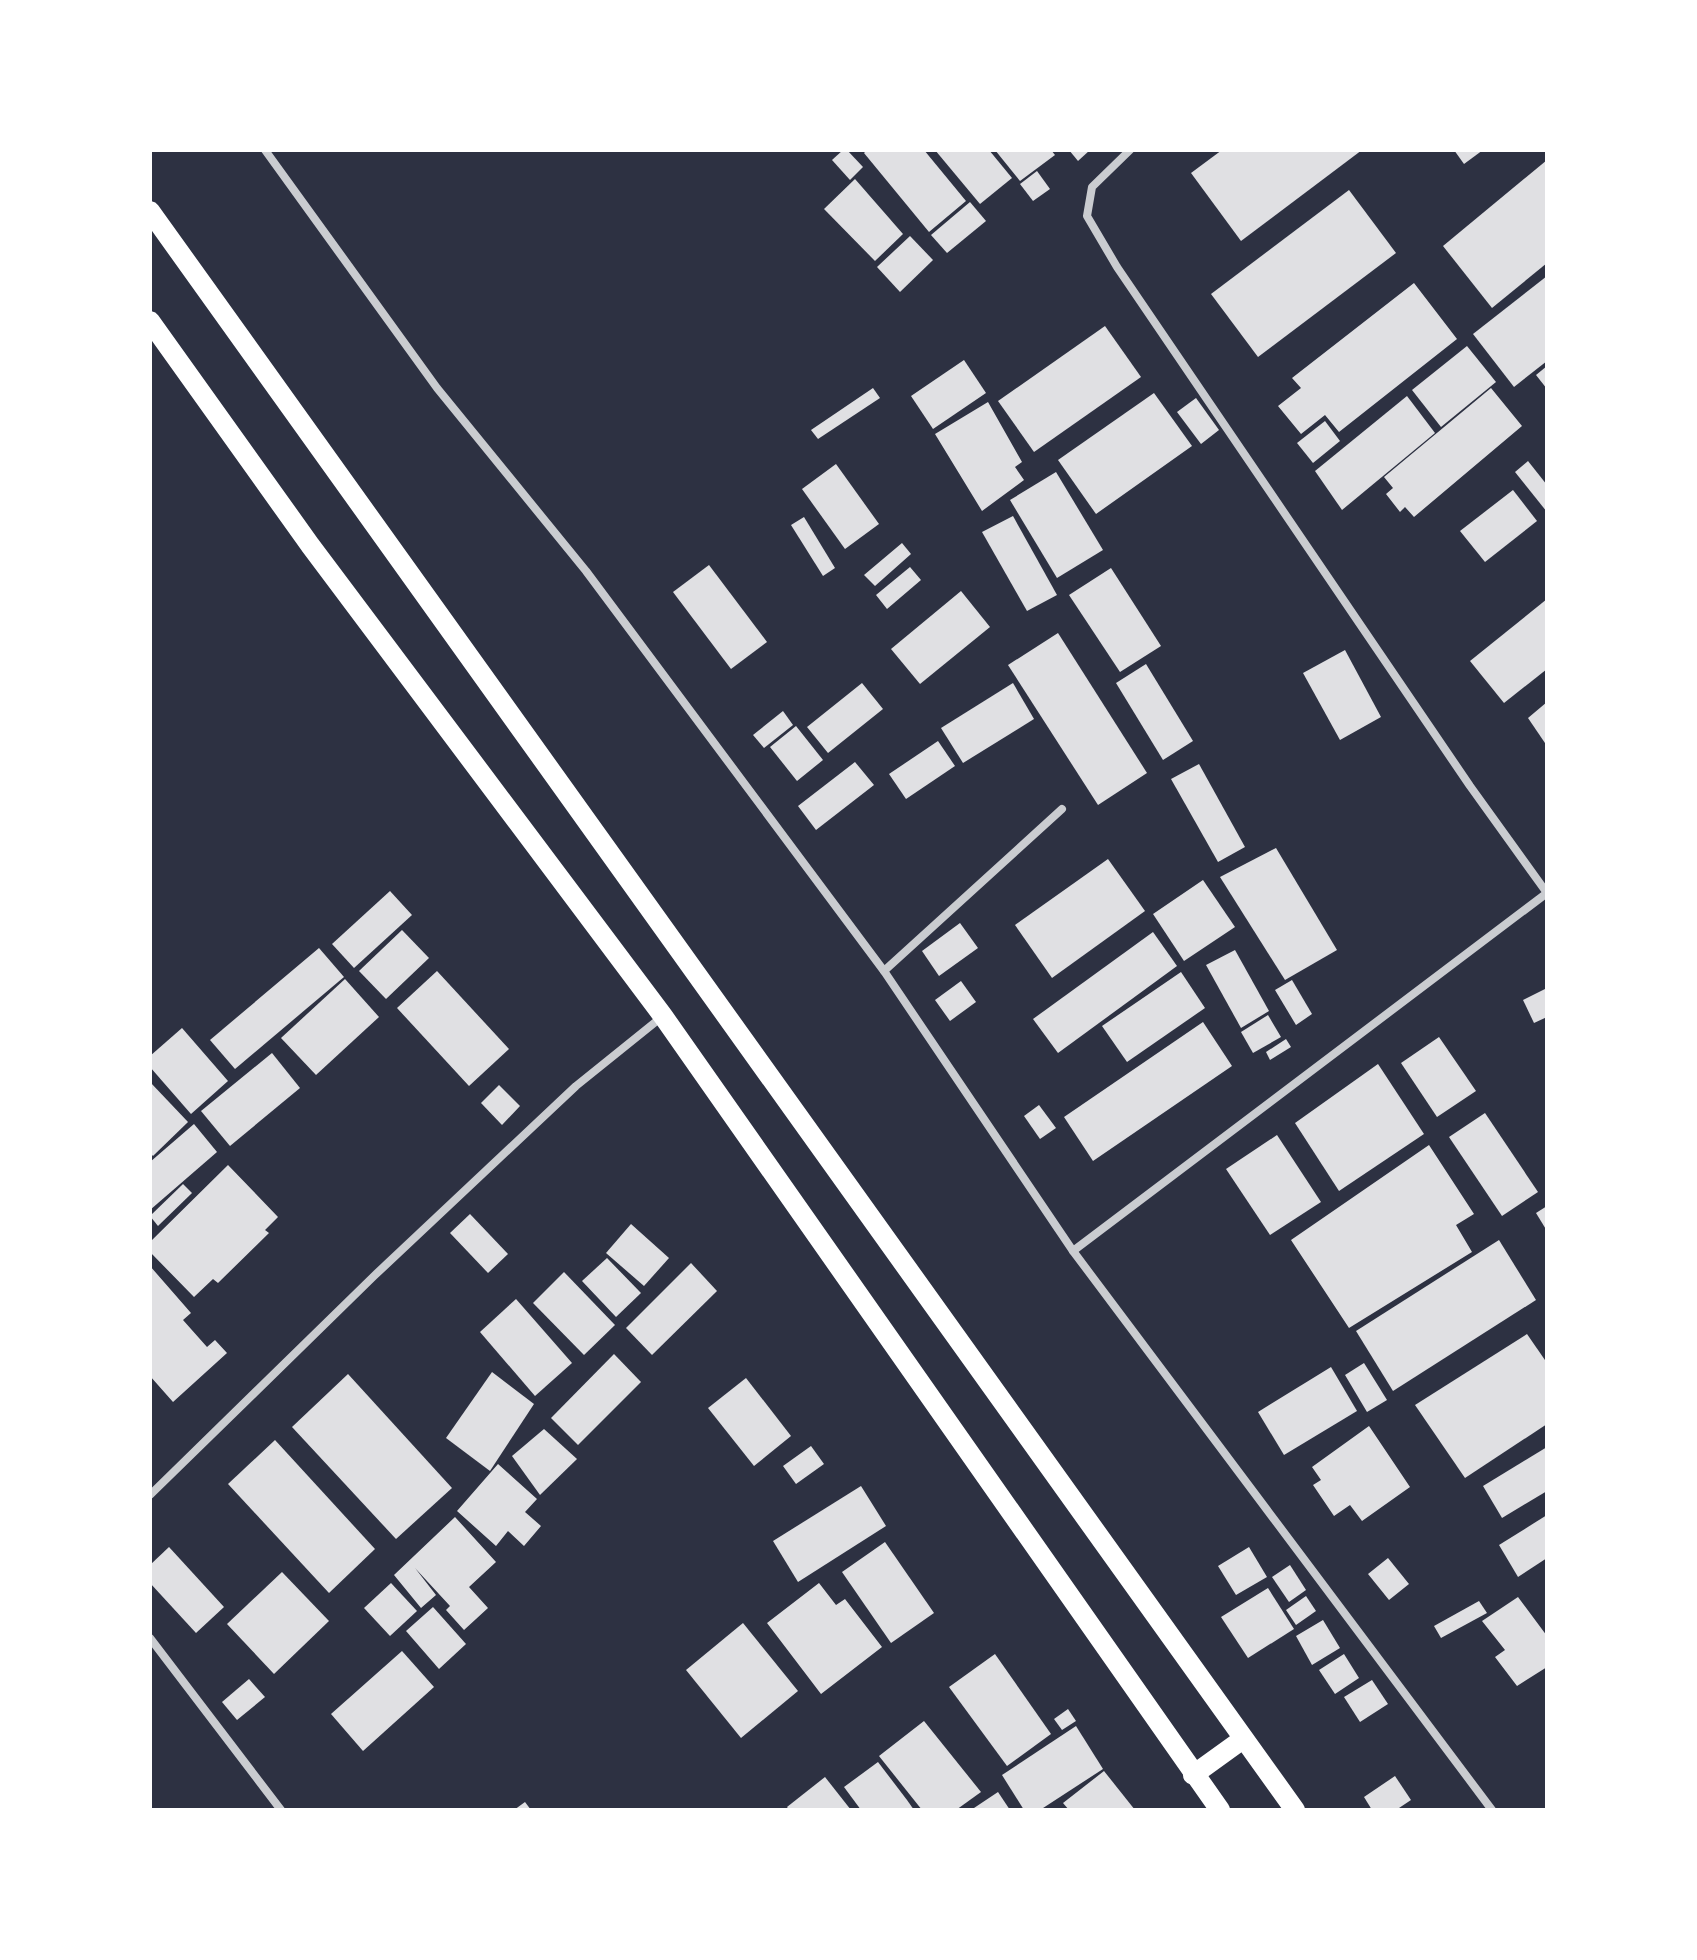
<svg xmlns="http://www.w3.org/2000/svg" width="1697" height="1960" font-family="'Varela Round',sans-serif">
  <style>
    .building { fill: #e0e0e3 }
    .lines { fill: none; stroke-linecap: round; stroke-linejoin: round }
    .minor { stroke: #caccd0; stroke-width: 8 }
    .primary { stroke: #fff; stroke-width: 20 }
  </style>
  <rect width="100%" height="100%" fill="#2d3142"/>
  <!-- building -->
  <g class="building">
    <path d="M843 150H847L863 167 850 180 832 160Z"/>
    <path d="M867 150H924L966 201 929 232 864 153Z"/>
    <path d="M935 150H989L1012 178 980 204Z"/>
    <path d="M995 150H1051L1055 155 1020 181Z"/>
    <path d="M1069 150H1090L1078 161Z"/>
    <path d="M1222 150H1362L1241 241 1191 173Z"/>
    <path d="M1454 150H1483L1464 164Z"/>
    <path d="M1547 160V263L1492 308 1443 246Z"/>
    <path d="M1037 171 1050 189 1033 201 1020 184Z"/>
    <path d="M855 179 903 234 875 261 824 209Z"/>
    <path d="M1349 190 1396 253 1258 357 1211 294Z"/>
    <path d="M970 202 986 221 947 253 931 235Z"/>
    <path d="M910 236 933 260 900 292 877 267Z"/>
    <path d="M1547 276V361L1514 387 1473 334Z"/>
    <path d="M1414 283 1457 339 1339 432 1325 415 1301 434 1278 406 1301 388 1292 378Z"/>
    <path d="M1105 326 1141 377 1034 452 998 401Z"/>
    <path d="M1467 346 1496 382 1441 427 1412 390Z"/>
    <path d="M964 360 986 393 933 429 911 396Z"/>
    <path d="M1547 366V389L1536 375Z"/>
    <path d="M873 388 880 398 818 439 811 430Z"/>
    <path d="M1491 388 1522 426 1414 517 1405 507 1400 512 1386 494 1393 488 1384 477Z"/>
    <path d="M1154 393 1192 446 1096 514 1058 460Z"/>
    <path d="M1407 396 1435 433 1342 510 1315 471Z"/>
    <path d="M1196 398 1219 430 1201 444 1177 412Z"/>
    <path d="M988 402 1022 462 1015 467 1024 480 982 511 935 434Z"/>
    <path d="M1325 421 1340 441 1313 463 1297 443Z"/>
    <path d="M1528 461 1547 485V512L1515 472Z"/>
    <path d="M836 464 879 524 845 549 802 489Z"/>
    <path d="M1056 472 1103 550 1057 578 1010 500Z"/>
    <path d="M1513 490 1537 521 1485 562 1460 531Z"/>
    <path d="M1013 516 1057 595 1027 611 982 532Z"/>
    <path d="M804 517 835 568 823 576 791 525Z"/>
    <path d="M902 543 911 554 875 586 864 575Z"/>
    <path d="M709 565 767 642 731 669 673 592Z"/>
    <path d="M910 567 921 580 887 609 876 595Z"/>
    <path d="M1111 568 1161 646 1120 672 1069 595Z"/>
    <path d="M961 591 990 627 920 684 891 649Z"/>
    <path d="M1547 599V669L1504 703 1470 661Z"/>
    <path d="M1058 633 1147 773 1098 805 1008 665Z"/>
    <path d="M1345 650 1381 717 1340 740 1303 673Z"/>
    <path d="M1146 664 1193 741 1163 760 1116 683Z"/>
    <path d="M862 683 883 709 828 753 807 727Z"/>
    <path d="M1013 683 1034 719 963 763 941 728Z"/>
    <path d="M1547 702V746L1528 718Z"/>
    <path d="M783 711 793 725 764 748 753 735Z"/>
    <path d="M796 726 823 760 797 781 770 747Z"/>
    <path d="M938 741 955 766 906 799 889 774Z"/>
    <path d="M855 762 874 785 816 830 798 806Z"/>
    <path d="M1199 764 1245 847 1218 862 1171 779Z"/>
    <path d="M1276 848 1337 950 1285 980 1220 877Z"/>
    <path d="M1108 859 1145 911 1052 978 1015 925Z"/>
    <path d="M1203 880 1235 927 1184 961 1153 914Z"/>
    <path d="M390 891 412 915 354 968 332 944Z"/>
    <path d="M960 923 978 948 939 976 922 951Z"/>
    <path d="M402 930 429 958 386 999 359 971Z"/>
    <path d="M1153 932 1177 966 1058 1053 1033 1019Z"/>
    <path d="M319 948 344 977 235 1069 210 1040Z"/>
    <path d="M1235 950 1269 1011 1241 1028 1206 965Z"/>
    <path d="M437 971 509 1049 469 1086 397 1008Z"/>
    <path d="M1181 972 1205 1008 1127 1062 1102 1026Z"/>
    <path d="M345 979 379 1017 316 1075 281 1038Z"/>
    <path d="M1292 980 1312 1014 1296 1025 1275 990Z"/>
    <path d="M961 981 976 1002 950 1021 935 1000Z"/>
    <path d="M1547 988V1017L1534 1023 1523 1000Z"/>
    <path d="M1268 1015 1281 1037 1253 1053 1241 1032Z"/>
    <path d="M1203 1022 1232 1066 1093 1161 1064 1117Z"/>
    <path d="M182 1028 228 1081 191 1114 150 1067V1056Z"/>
    <path d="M1439 1037 1476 1091 1437 1117 1401 1063Z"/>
    <path d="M1286 1039 1291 1047 1270 1060 1266 1052Z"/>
    <path d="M272 1053 300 1088 230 1146 201 1111Z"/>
    <path d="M1378 1064 1424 1134 1339 1191 1295 1123Z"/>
    <path d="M150 1082 188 1122 153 1156 150 1153Z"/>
    <path d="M499 1085 520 1106 502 1125 481 1103Z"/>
    <path d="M1039 1105 1056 1128 1040 1139 1024 1116Z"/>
    <path d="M1485 1113 1538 1192 1502 1216 1449 1137Z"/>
    <path d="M194 1124 217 1152 150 1210V1162Z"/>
    <path d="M1277 1135 1321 1202 1270 1235 1226 1169Z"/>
    <path d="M1429 1145 1474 1214 1456 1225 1472 1252 1349 1328 1291 1240Z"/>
    <path d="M228 1165 278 1217 265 1230 269 1233 218 1283 213 1279 194 1297 150 1252V1242Z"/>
    <path d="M183 1184 192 1193 158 1226 150 1216Z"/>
    <path d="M1547 1206V1231L1536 1213Z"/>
    <path d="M470 1214 508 1254 488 1273 450 1233Z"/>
    <path d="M631 1224 669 1258 644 1286 606 1253Z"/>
    <path d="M1499 1240 1536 1300 1393 1391 1356 1331Z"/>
    <path d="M607 1258 641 1293 616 1317 582 1281Z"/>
    <path d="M691 1263 717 1291 652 1355 626 1328Z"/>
    <path d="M150 1266 191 1313 183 1320 207 1347 215 1340 227 1353 173 1402 150 1376Z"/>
    <path d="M564 1272 615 1325 584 1355 533 1303Z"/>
    <path d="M516 1299 572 1363 535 1396 480 1332Z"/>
    <path d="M1527 1334 1547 1363V1424L1465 1478 1415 1405Z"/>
    <path d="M614 1354 641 1382 578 1445 551 1418Z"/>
    <path d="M1364 1363 1387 1400 1367 1412 1345 1375Z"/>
    <path d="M1331 1367 1357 1411 1284 1455 1258 1412Z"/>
    <path d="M492 1372 534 1404 490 1471 446 1438Z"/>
    <path d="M348 1374 452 1488 396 1539 292 1427Z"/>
    <path d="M746 1378 791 1436 754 1466 708 1408Z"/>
    <path d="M1369 1426 1410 1487 1362 1521 1350 1505 1334 1516 1313 1485 1321 1480 1312 1467Z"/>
    <path d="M544 1429 577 1459 540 1495 512 1456Z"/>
    <path d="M275 1440 375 1549 329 1593 228 1484Z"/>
    <path d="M811 1446 824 1464 796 1484 783 1466Z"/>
    <path d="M1547 1447V1491L1502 1518 1483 1486Z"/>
    <path d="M498 1464 537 1499 525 1512 541 1526 524 1546 508 1531 496 1546 457 1511Z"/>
    <path d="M861 1486 886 1526 798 1582 773 1541Z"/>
    <path d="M1547 1515V1558L1518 1577 1499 1545Z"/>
    <path d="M455 1517 496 1562 469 1587 488 1608 464 1630 446 1610 450 1606 415 1568 436 1595 421 1608 394 1575Z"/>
    <path d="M885 1542 934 1613 891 1643 842 1572Z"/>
    <path d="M169 1547 224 1607 196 1633 150 1583V1565Z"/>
    <path d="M1249 1547 1267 1577 1236 1595 1218 1566Z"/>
    <path d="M1388 1558 1409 1584 1389 1600 1368 1574Z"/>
    <path d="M1290 1565 1306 1590 1289 1602 1272 1577Z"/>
    <path d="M282 1572 329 1621 274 1674 227 1624Z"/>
    <path d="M391 1583 417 1611 390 1636 364 1608Z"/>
    <path d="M819 1583 836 1605 845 1599 882 1647 821 1694 767 1623Z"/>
    <path d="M1268 1588 1294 1629 1248 1658 1221 1617Z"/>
    <path d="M1306 1596 1316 1611 1296 1625 1286 1610Z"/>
    <path d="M1518 1597 1547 1636V1667L1517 1686 1495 1657 1505 1650 1482 1621Z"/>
    <path d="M1479 1601 1487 1613 1441 1638 1434 1626Z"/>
    <path d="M433 1607 466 1644 439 1669 406 1631Z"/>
    <path d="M1323 1620 1340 1648 1312 1665 1296 1636Z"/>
    <path d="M743 1623 798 1691 741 1738 686 1670Z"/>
    <path d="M402 1651 434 1687 363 1751 331 1714Z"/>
    <path d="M995 1654 1051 1734 1007 1766 949 1687Z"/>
    <path d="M1344 1654 1359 1678 1335 1694 1319 1670Z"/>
    <path d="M249 1679 265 1697 237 1720 222 1702Z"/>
    <path d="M1372 1680 1388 1704 1360 1722 1344 1697Z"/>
    <path d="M1068 1709 1076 1721 1062 1730 1054 1719Z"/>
    <path d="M924 1721 981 1792 956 1810H922L879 1756Z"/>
    <path d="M1076 1726 1103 1769 1040 1810H1024L1002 1775Z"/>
    <path d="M878 1762 907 1800 914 1810H861L844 1787Z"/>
    <path d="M1104 1771 1135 1810H1069L1063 1803Z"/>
    <path d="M1395 1776 1411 1800 1396 1810H1372L1364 1797Z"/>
    <path d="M825 1777 851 1810H789L787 1807Z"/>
    <path d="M998 1792 1010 1810H971Z"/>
    <path d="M525 1802 531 1810H514Z"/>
  </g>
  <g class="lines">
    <!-- minor -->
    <g class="minor">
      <path d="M265 150 437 388 586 571 884 971 1073 1251 1492 1810"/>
      <path d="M1130 150 1092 187 1087 216 1117 267 1470 786 1547 893"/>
      <path d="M884 971 1062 809"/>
      <path d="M1073 1251 1547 893"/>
      <path d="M150 1495 374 1276 576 1086 663 1016"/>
      <path d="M150 1638 281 1810"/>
    </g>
    <!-- primary -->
    <g class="primary">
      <path d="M150 211 1295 1810"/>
      <path d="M150 321 310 545 663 1016 1220 1810"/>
      <path d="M1193 1775 1243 1739"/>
    </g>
  </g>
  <!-- border -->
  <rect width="1697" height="1960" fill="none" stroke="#ffffff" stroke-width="304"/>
</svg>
